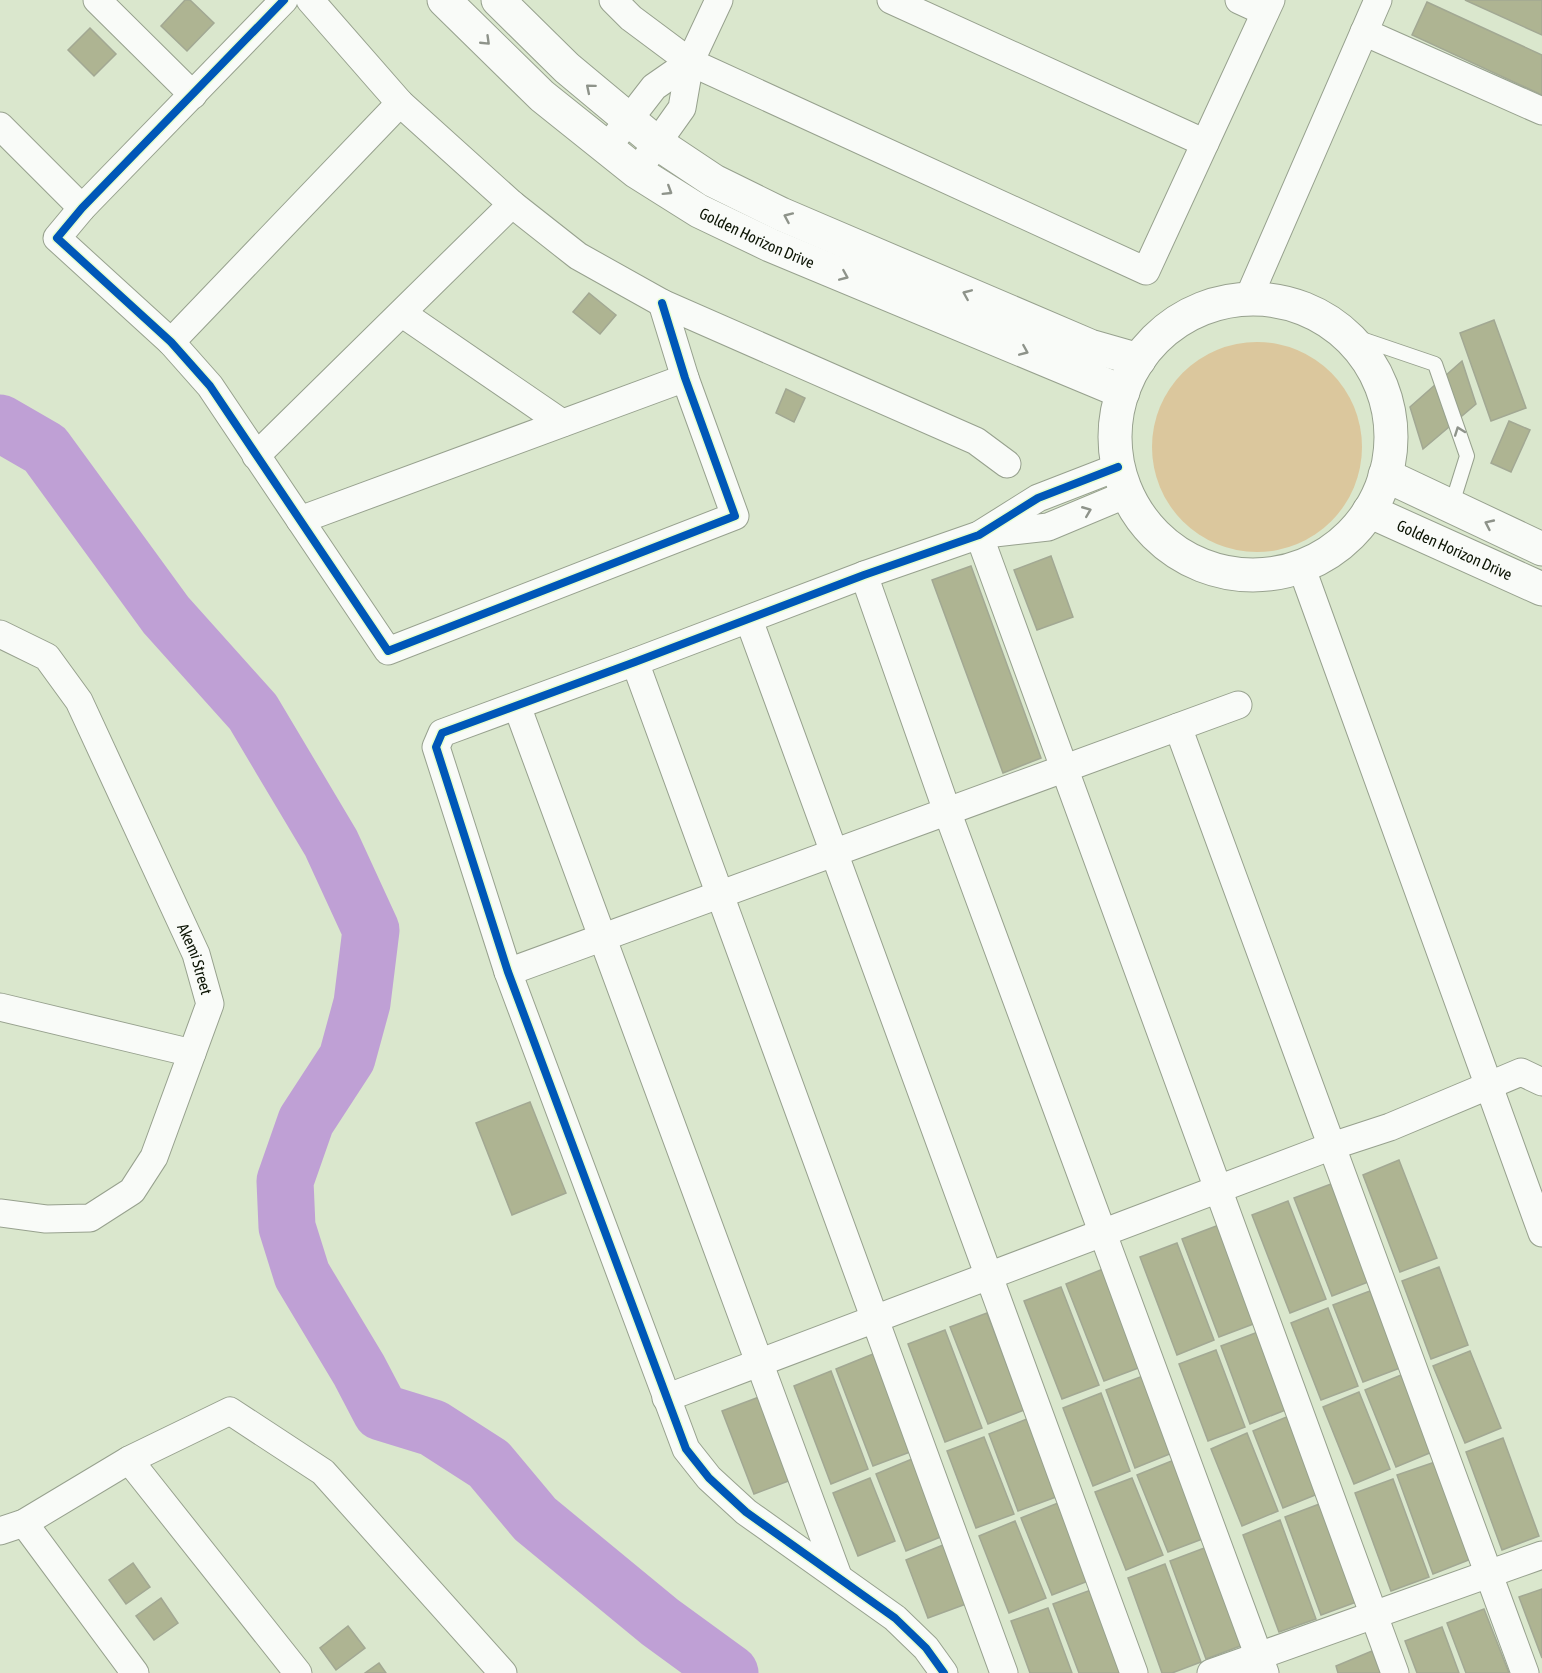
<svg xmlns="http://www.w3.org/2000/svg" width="1542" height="1673" font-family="'Asap Condensed',sans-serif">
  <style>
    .green { fill: #dbc79d }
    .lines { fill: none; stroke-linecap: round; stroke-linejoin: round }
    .river { stroke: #bfa0d5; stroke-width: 57 }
    .building { fill: #aeb492; stroke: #a2a893; stroke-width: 1.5 }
    .lane-casing { stroke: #97a18e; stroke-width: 16 }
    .street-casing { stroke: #97a18e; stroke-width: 29 }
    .secondary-casing { stroke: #97a18e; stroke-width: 35 }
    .lane { stroke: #f9fbf8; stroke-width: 14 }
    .street { stroke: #f9fbf8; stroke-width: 27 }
    .secondary { stroke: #f9fbf8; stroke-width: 33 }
    .cycleway-casing { stroke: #e7ffcf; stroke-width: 11 }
    .cycleway { stroke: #0057b8; stroke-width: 8 }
    .oneway { stroke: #8e938a }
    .labels { text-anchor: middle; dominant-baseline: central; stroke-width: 6; stroke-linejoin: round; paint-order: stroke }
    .street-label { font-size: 16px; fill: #0c1404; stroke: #e7ffcf }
  </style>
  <rect width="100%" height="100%" fill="#dae7cd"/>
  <!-- green -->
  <circle class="green" cx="1257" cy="447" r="105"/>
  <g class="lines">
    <!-- river -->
    <path class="river" d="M0 423 45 449 166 615 253 712 331 843 371 930 362 1003 347 1058 306 1121 285 1181 287 1227 302 1275 359 1370 381 1412 433 1428 489 1464 535 1519 660 1622 730 1673"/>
  </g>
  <!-- building -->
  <g class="building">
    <path d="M185 0H190L214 23 187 51 161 26Z"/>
    <path d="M1465 0H1542V35Z"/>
    <path d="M1427 2 1542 55V95L1412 35Z"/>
    <path d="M90 28 116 54 94 76 68 50Z"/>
    <path d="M589 293 616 315 600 334 573 312Z"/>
    <path d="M1494 320 1526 408 1491 421 1460 333Z"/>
    <path d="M1462 361 1476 404 1423 449 1410 407Z"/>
    <path d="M786 389 805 398 794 422 776 413Z"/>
    <path d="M1509 421 1530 430 1511 472 1491 463Z"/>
    <path d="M1051 556 1073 617 1037 630 1014 570Z"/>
    <path d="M971 566 1041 758 1003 773 932 580Z"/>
    <path d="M530 1102 566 1193 512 1215 476 1123Z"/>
    <path d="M1399 1160 1437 1258 1400 1272 1363 1175Z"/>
    <path d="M1331 1184 1368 1282 1332 1296 1294 1198Z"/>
    <path d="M1288 1201 1326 1299 1290 1313 1252 1215Z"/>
    <path d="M1219 1225 1256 1323 1219 1337 1182 1239Z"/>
    <path d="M1177 1243 1214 1340 1177 1355 1140 1257Z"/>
    <path d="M1439 1267 1468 1345 1431 1359 1402 1281Z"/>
    <path d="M1103 1269 1141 1367 1104 1381 1066 1284Z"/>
    <path d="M1061 1287 1099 1385 1062 1399 1024 1301Z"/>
    <path d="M1370 1291 1400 1368 1363 1382 1333 1305Z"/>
    <path d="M1328 1308 1358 1386 1321 1400 1291 1323Z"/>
    <path d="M987 1313 1024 1410 988 1424 950 1327Z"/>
    <path d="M945 1330 982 1428 945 1442 908 1344Z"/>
    <path d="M1258 1332 1288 1409 1250 1424 1221 1346Z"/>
    <path d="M1216 1350 1245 1427 1208 1441 1179 1364Z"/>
    <path d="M1470 1351 1501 1428 1465 1443 1433 1366Z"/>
    <path d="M873 1354 910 1452 873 1466 836 1369Z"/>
    <path d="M831 1371 868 1469 831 1484 794 1386Z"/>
    <path d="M1401 1375 1432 1452 1396 1467 1365 1390Z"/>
    <path d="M1143 1376 1172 1453 1135 1468 1106 1390Z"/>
    <path d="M1359 1392 1390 1469 1354 1484 1323 1407Z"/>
    <path d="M1101 1393 1130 1471 1093 1486 1063 1408Z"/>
    <path d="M759 1397 791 1480 754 1494 722 1411Z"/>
    <path d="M1289 1416 1320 1493 1283 1508 1253 1431Z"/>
    <path d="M1027 1419 1056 1497 1018 1511 989 1434Z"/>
    <path d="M1247 1433 1278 1511 1242 1526 1211 1449Z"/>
    <path d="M984 1437 1014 1514 976 1528 947 1451Z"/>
    <path d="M1503 1438 1539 1536 1502 1550 1466 1452Z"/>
    <path d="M912 1459 943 1536 906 1551 876 1474Z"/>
    <path d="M1174 1460 1205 1538 1168 1552 1137 1475Z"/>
    <path d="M1435 1462 1471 1559 1433 1574 1397 1475Z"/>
    <path d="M870 1478 895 1541 858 1556 833 1493Z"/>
    <path d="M1132 1478 1163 1555 1126 1570 1095 1492Z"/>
    <path d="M1393 1479 1429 1577 1391 1591 1355 1493Z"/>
    <path d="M1058 1503 1088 1581 1052 1595 1021 1518Z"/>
    <path d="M1322 1503 1359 1601 1321 1615 1285 1517Z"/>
    <path d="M1280 1520 1316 1619 1279 1632 1243 1535Z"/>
    <path d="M1015 1521 1046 1598 1009 1613 979 1536Z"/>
    <path d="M943 1545 966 1604 928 1618 906 1560Z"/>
    <path d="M1207 1547 1243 1645 1206 1659 1170 1561Z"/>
    <path d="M133 1563 150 1587 126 1604 109 1580Z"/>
    <path d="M1165 1564 1201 1662 1172 1673H1162L1128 1578Z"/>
    <path d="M1542 1589V1658L1519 1597Z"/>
    <path d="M1091 1590 1121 1673H1079L1053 1604Z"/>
    <path d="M161 1598 178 1623 154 1640 136 1616Z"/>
    <path d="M1048 1608 1072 1673H1030L1011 1621Z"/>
    <path d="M1484 1609 1509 1673H1466L1447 1623Z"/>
    <path d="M348 1626 365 1648 336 1670 320 1648Z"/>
    <path d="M1442 1627 1459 1673H1417L1405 1641Z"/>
    <path d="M1372 1651 1381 1673H1338L1336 1666Z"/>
    <path d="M379 1663 386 1673H365Z"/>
  </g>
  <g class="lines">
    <!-- lane casing -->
    <g class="lane-casing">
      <path id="lane" d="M1344 333 1435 364 1467 456 1451 507"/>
    </g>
    <!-- street casing -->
    <g class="street-casing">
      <g id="street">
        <path d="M97 0 193 95"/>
        <path d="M284 0 82 208 57 238 171 342 210 386 388 651 735 516 685 378 662 303"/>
        <path d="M310 0 400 103 512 204 578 256 662 303 976 441 1007 464"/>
        <path d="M613 0 631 18 690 62 1146 271 1271 0"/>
        <path d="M891 0 1205 143"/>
        <path d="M1239 0 1265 12"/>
        <path d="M1364 32 1542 111"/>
        <path d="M0 126 82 208"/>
        <path d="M606 149 654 87 690 62"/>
        <path d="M645 160 682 108 690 62 719 0"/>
        <path d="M1248 299 1378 0"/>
        <path d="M403 314 562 423"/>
        <path d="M171 342 400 103"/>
        <path d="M256 456 512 204"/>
        <path d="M300 520 685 378"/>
        <path d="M986 534 1048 527 1127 494"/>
        <path d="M979 535 1395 1673"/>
        <path d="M1301 566 1542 1233"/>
        <path d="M864 575 947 811 1265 1673"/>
        <path d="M749 620 1134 1673"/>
        <path id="s1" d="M0 634 47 657 79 701 196 954 210 1004 154 1157 132 1191 90 1218 46 1219 0 1213"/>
        <path d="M635 662 1004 1673"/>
        <path d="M517 706 838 1576"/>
        <path d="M1178 727 1525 1673"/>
        <path d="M508 972 1238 705"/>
        <path d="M0 1007 192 1053"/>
        <path d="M666 1398 1332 1146 1390 1127 1521 1072 1542 1082"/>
        <path d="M129 1460 298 1673"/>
        <path d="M24 1523 135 1673"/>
        <path d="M0 1531 24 1523 129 1460 230 1411 323 1472 503 1673"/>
        <path d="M944 1673 926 1648 895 1618 746 1512 709 1478 686 1449 508 972 436 747 442 733 635 662 864 575 979 535 1038 498 1118 467"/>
        <path d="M1211 1673 1542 1555"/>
      </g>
    </g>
    <!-- secondary casing -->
    <g class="secondary-casing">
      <g id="secondary">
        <path id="s2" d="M444 0 542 96 637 172 699 211 770 245 1123 392"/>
        <path d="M498 0 567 68 657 143 714 181 781 214 1090 346 1139 360"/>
        <circle cx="1253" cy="437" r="138"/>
        <path d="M1385 475 1542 549"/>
        <path id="s3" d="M1369 511 1542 589"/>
      </g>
    </g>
    <!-- lane -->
    <use href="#lane" class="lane"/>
    <!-- street -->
    <use href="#street" class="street"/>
    <!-- secondary -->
    <use href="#secondary" class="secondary"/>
    <!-- cycleway casing -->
    <g class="cycleway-casing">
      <g id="cycleway">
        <path d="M284 0 82 208 57 238 171 342 210 386 388 651 735 516 685 378 662 303"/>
        <path d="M944 1673 926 1648 895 1618 746 1512 709 1478 686 1449 508 972 436 747 442 733 635 662 864 575 979 535 1038 498 1118 467"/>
      </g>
    </g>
    <!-- cycleway -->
    <use href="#cycleway" class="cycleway"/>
  </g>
  <!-- one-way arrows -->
  <defs><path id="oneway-chevron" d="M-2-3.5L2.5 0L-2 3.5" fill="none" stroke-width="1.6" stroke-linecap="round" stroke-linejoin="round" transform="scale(1.5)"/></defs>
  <g class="oneway">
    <use href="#oneway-chevron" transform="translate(486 41) rotate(44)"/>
    <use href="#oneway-chevron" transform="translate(590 88) rotate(-140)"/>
    <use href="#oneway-chevron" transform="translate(668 191) rotate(32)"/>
    <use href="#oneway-chevron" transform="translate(788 217) rotate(-156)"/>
    <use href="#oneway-chevron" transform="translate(844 276) rotate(23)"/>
    <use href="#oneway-chevron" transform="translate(967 294) rotate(-157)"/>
    <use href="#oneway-chevron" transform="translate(1024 351) rotate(23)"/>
    <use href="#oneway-chevron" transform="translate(1459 431) rotate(-110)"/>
    <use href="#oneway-chevron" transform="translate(1087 511) rotate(-22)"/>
    <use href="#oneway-chevron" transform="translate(1489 524) rotate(-155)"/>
  </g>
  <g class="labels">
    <!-- street labels -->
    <g class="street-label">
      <text stroke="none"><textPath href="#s2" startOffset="396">Golden Horizon Drive</textPath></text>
      <text stroke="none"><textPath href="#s3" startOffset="94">Golden Horizon Drive</textPath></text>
      <text stroke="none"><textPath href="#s1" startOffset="390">Akemi Street</textPath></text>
    </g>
  </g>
</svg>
